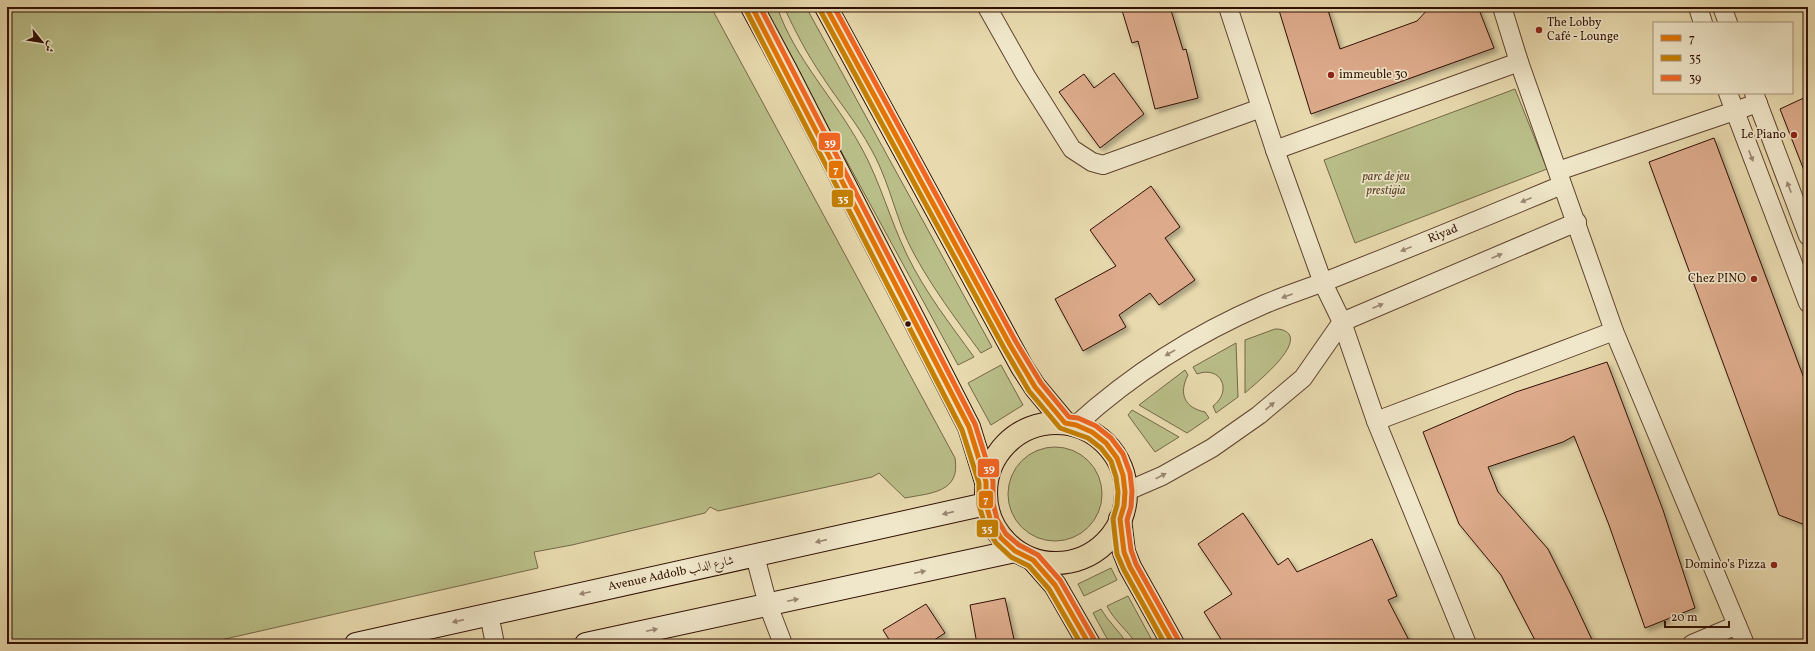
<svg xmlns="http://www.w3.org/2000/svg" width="1815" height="651" font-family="Vollkorn,Amiri,serif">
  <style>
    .green { fill: #b9be88; stroke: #756746 }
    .building { fill: #ddab8b; stroke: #311004; filter: url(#shadow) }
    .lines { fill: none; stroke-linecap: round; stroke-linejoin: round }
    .street-casing { stroke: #5f422e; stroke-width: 20 }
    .secondary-casing { stroke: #311004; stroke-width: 24 }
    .primary-casing { stroke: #311004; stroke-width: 24 }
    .street { stroke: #f0e7ca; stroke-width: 18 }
    .secondary { stroke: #f0e7ca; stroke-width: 22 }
    .primary { stroke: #e8daae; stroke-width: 22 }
    .bus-1-casing { stroke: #f0e7ca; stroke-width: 8 }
    .bus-2-casing { stroke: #f0e7ca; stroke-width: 8 }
    .bus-3-casing { stroke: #f0e7ca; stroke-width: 8 }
    .bus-1 { stroke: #e47400; stroke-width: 5 }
    .bus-2 { stroke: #c68001; stroke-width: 5 }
    .bus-3 { stroke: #f26522; stroke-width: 5 }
    .oneway { fill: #9a8671 }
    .poi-dot { fill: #8f2418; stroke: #f0e7ca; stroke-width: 1.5 }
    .bus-dot { fill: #311004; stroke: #f0e7ca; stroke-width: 1.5 }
    .labels { text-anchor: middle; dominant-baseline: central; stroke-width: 3.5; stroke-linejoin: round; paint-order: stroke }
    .poi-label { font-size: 12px; fill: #311004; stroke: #f0e7ca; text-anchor: end }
    .park-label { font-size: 12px; font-style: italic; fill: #5a442c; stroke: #f0e7ca }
    .street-label { font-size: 12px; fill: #311004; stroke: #f0e7ca }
    .line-badge { stroke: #f0e7ca; stroke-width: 1.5 }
    .badge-label { font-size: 11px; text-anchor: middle; font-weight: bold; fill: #fff }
  </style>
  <defs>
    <filter id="shadow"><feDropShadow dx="3.5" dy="3.5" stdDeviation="2" flood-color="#0004"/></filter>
  </defs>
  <rect width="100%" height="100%" fill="#e8daae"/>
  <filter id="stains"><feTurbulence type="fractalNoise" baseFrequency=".005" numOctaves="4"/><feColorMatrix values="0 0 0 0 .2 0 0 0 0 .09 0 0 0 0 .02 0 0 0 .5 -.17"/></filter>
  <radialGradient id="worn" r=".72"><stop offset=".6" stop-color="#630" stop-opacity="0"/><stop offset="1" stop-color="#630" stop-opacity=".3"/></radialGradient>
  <!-- green -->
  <g class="green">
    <path d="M7 7H711L955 458C961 493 930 493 905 498L879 473 872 477 718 511 710 507 705 513 572 545 534 552 538 568 203 644H7Z"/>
    <path d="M765 7H777C795 59 835 99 861 147 880 181 890 220 907 255 925 292 950 324 974 357L958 365 804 83Z"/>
    <path d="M784 7H806L992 347 981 353C955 318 921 273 904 233 893 205 886 175 871 149 857 123 838 101 822 76 807 54 795 31 784 7Z"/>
    <path d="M1515 89 1547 169 1355 243 1324 160Z"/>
    <path d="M1275 329C1281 329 1285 330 1289 334 1299 349 1256 383 1245 393V340Z"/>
    <path d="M1236 343 1238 397 1216 413 1213 406C1233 391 1221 365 1197 374L1193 367Z"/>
    <path d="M1001 365 1023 405 991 425 968 383Z"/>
    <path d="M1185 370 1188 375C1178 394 1185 408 1205 412L1209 418 1187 433 1139 405Z"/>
    <path d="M1132 410 1179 437 1155 452 1128 415Z"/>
    <circle cx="1055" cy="494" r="47"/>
    <path d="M1111 568 1117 580 1084 596 1078 584Z"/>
    <path d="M1128 596 1154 644H1136C1128 630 1114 621 1107 606Z"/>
    <path d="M1101 609C1108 622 1120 631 1127 644H1110L1093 613Z"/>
  </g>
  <!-- building -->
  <g class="building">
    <path d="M1121 7H1170L1183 50 1186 49 1198 98 1155 109 1138 41 1132 43Z"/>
    <path d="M1278 7H1327L1340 49 1417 21 1430 7H1478L1494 48 1311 114Z"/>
    <path d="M1114 73 1144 114 1100 148 1059 92 1084 74 1094 88Z"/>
    <path d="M1808 96V178H1807L1780 109Z"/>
    <path d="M1714 138 1808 389V526L1779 515 1649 162Z"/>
    <path d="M1151 186 1180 227 1165 238 1195 280 1159 305 1150 293 1119 315 1126 327 1083 351 1055 299 1116 266 1090 230Z"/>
    <path d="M1607 362 1663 510 1695 608 1645 628 1609 525 1574 436 1563 442 1488 467 1498 492 1548 549 1572 597 1594 644H1537L1501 575 1459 524 1423 432 1516 392Z"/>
    <path d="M1243 513 1278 565 1288 558 1297 572 1372 539 1397 596 1388 600 1411 644H1224L1204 612 1232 594 1198 544Z"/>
    <path d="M1005 598 1015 644H977L970 605Z"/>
    <path d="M926 604 945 633 928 644H892L883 630Z"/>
  </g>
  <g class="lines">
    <!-- street casing -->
    <g class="street-casing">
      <g id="street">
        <path d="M987 7 1026 76 1072 149 1092 162 1103 165 1261 108"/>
        <path d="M1228 7 1275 150 1323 283 1342 322 1376 421 1467 644"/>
        <path d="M1502 7 1519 62 1614 331 1745 644"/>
        <path d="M1698 7 1703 23"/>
        <path d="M1722 7 1728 23"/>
        <path d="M1728 93 1808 303"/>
        <path d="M1754 93 1808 236"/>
        <path d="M1275 150 1519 62"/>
        <path d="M1558 171 1758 103"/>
        <path d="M1376 421 1614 331"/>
        <path d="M1076 425C1132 374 1195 334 1265 304 1291 293 1318 285 1344 274 1417 245 1490 215 1562 185"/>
        <path d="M1125 492 1162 476 1212 448 1259 415 1303 378 1342 322 1577 222"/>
        <path d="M755 556 768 605 783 644"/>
        <path d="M489 614 495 644"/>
        <path d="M1692 644 1737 625"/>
      </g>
    </g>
    <!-- secondary casing -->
    <g class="secondary-casing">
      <g id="secondary">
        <path d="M356 644 986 504"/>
        <path d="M586 644 1015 551"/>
      </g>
    </g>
    <!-- primary casing -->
    <g class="primary-casing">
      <g id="primary">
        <path d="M752 7 787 72 969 427 986 482"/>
        <path d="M826 7 1022 367 1035 387 1065 423"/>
        <circle cx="1056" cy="493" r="70"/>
        <path d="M1120 519 1124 552 1130 567 1173 644"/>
        <path d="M1033 560 1055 585 1089 644"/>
      </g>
    </g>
    <!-- street -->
    <use href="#street" class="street"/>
    <!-- secondary -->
    <use href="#secondary" class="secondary"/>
    <!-- primary -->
    <use href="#primary" class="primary"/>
    <!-- bus-1 casing -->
    <g class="bus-1-casing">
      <g id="bus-1">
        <path d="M752 7 969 427 986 482V504L991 522 1001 538 1015 551 1033 560 1055 585 1089 644"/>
        <path d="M826 7 1010 345 1035 387 1065 423 1076 425 1092 432 1106 443 1117 458 1123 475 1125 492 1124 506 1120 519 1124 552 1130 567 1173 644"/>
      </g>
    </g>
    <!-- bus-2 casing -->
    <g class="bus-2-casing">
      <g id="bus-2">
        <path d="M746 10 962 430 979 483V505L985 525 996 543 1011 557 1029 566 1049 589 1081 644"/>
        <path d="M820 10 1004 348 1029 391 1060 428 1088 438 1101 448 1111 461 1116 477 1118 492 1117 505 1113 519 1117 554 1124 570 1165 644"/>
      </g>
    </g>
    <!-- bus-3 casing -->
    <g class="bus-3-casing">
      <g id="bus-3">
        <path d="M760 7 975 424 993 481V503L997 519 1006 534 1019 545 1038 555 1060 580 1095 641"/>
        <path d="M834 7 1016 342 1041 383 1069 417 1078 418 1096 426 1111 438 1123 454 1130 473 1132 491 1131 507 1127 520 1131 550 1136 564 1179 641"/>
      </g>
    </g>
    <!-- bus-1 -->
    <use href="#bus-1" class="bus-1"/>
    <!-- bus-2 -->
    <use href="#bus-2" class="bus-2"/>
    <!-- bus-3 -->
    <use href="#bus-3" class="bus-3"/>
  </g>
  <!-- one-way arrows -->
  <defs><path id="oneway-solid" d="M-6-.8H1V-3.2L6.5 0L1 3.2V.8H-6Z"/></defs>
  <g class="oneway">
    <use href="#oneway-solid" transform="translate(1751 156) rotate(69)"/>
    <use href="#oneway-solid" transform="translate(1789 187) rotate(-111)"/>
    <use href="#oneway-solid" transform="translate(1526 200) rotate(158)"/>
    <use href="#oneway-solid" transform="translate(1406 249) rotate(158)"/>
    <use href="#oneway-solid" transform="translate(1497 256) rotate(-23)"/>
    <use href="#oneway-solid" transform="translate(1287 296) rotate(160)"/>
    <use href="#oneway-solid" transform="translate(1378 306) rotate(-23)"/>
    <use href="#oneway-solid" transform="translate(1170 353) rotate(150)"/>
    <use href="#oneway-solid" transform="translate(1270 406) rotate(-40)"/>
    <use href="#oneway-solid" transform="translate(1161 476) rotate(-27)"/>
    <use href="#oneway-solid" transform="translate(948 513) rotate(167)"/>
    <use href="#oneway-solid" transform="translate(821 541) rotate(167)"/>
    <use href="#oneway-solid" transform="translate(920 572) rotate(-12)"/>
    <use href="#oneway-solid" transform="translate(585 593) rotate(168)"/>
    <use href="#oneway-solid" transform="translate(793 600) rotate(-12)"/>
    <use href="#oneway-solid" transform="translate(458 621) rotate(167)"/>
    <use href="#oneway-solid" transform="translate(652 630) rotate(-12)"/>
  </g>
  <!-- markers -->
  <g class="poi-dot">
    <circle cx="1539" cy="30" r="4"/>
    <circle cx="1331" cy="75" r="4"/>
    <circle cx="1794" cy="135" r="4"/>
    <circle cx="1754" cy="279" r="4"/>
    <circle cx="1774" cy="565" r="4"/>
  </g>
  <circle class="bus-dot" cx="908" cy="324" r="3.5"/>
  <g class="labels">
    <!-- poi labels -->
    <g class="poi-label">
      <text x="1547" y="23" text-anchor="start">The Lobby<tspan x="1547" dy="14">Café - Lounge</tspan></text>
      <text x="1339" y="75" text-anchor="start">immeuble 30</text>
      <text x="1786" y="135">Le Piano</text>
      <text x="1746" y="279">Chez PINO</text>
      <text x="1766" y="565">Domino’s Pizza</text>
    </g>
    <!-- park labels -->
    <g class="park-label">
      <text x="1386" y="177">parc de jeu<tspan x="1386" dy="14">prestigia</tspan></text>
    </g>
    <!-- street labels -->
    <g class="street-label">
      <text transform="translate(1443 234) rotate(-22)">Riyad</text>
      <text transform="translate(671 574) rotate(-12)">Avenue Addolb شارع الدلب</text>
    </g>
  </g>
  <g class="line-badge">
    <rect x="818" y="132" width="23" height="19" rx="4" fill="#f26522"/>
    <rect x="828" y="160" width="16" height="19" rx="4" fill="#e47400"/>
    <rect x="831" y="189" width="23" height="19" rx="4" fill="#c68001"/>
    <rect x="977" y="458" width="23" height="20" rx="4" fill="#f26522"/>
    <rect x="978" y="490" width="16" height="19" rx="4" fill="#e47400"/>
    <rect x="976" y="519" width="23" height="19" rx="4" fill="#c68001"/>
  </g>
  <g class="badge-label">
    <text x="830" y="146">39</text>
    <text x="836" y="173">7</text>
    <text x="843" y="202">35</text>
    <text x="989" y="472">39</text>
    <text x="986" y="503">7</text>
    <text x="987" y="532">35</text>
  </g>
  <!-- margin -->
  <rect width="1815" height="651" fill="none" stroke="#e8daae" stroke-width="24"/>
  <rect x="8" y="8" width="1799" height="635" fill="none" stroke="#311004" stroke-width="2"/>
  <rect x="12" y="12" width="1791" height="627" fill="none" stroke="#311004"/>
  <!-- legend -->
  <rect x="1653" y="22" width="140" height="72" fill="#f0e7ca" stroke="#a4917b"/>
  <rect x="1661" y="35" width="20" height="6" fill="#e47400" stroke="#a4917b"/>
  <text x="1689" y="42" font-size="12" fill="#311004">7</text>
  <rect x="1661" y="55" width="20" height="6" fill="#c68001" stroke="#a4917b"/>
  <text x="1689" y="62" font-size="12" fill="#311004">35</text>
  <rect x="1661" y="75" width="20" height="6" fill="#f26522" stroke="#a4917b"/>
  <text x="1689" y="82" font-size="12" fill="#311004">39</text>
  <!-- north arrow -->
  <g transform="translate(42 42) rotate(120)" stroke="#f0e7ca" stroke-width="3" paint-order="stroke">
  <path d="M0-3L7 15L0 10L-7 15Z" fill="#311004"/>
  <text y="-6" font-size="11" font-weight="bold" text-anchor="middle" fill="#311004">ش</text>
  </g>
  <!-- scale -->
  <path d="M1665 621v6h64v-6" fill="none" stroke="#311004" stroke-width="2"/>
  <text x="1671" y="621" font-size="12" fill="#311004" stroke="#f0e7ca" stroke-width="3" paint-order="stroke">20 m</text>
  <rect width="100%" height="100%" filter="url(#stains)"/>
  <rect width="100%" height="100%" fill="url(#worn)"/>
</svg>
